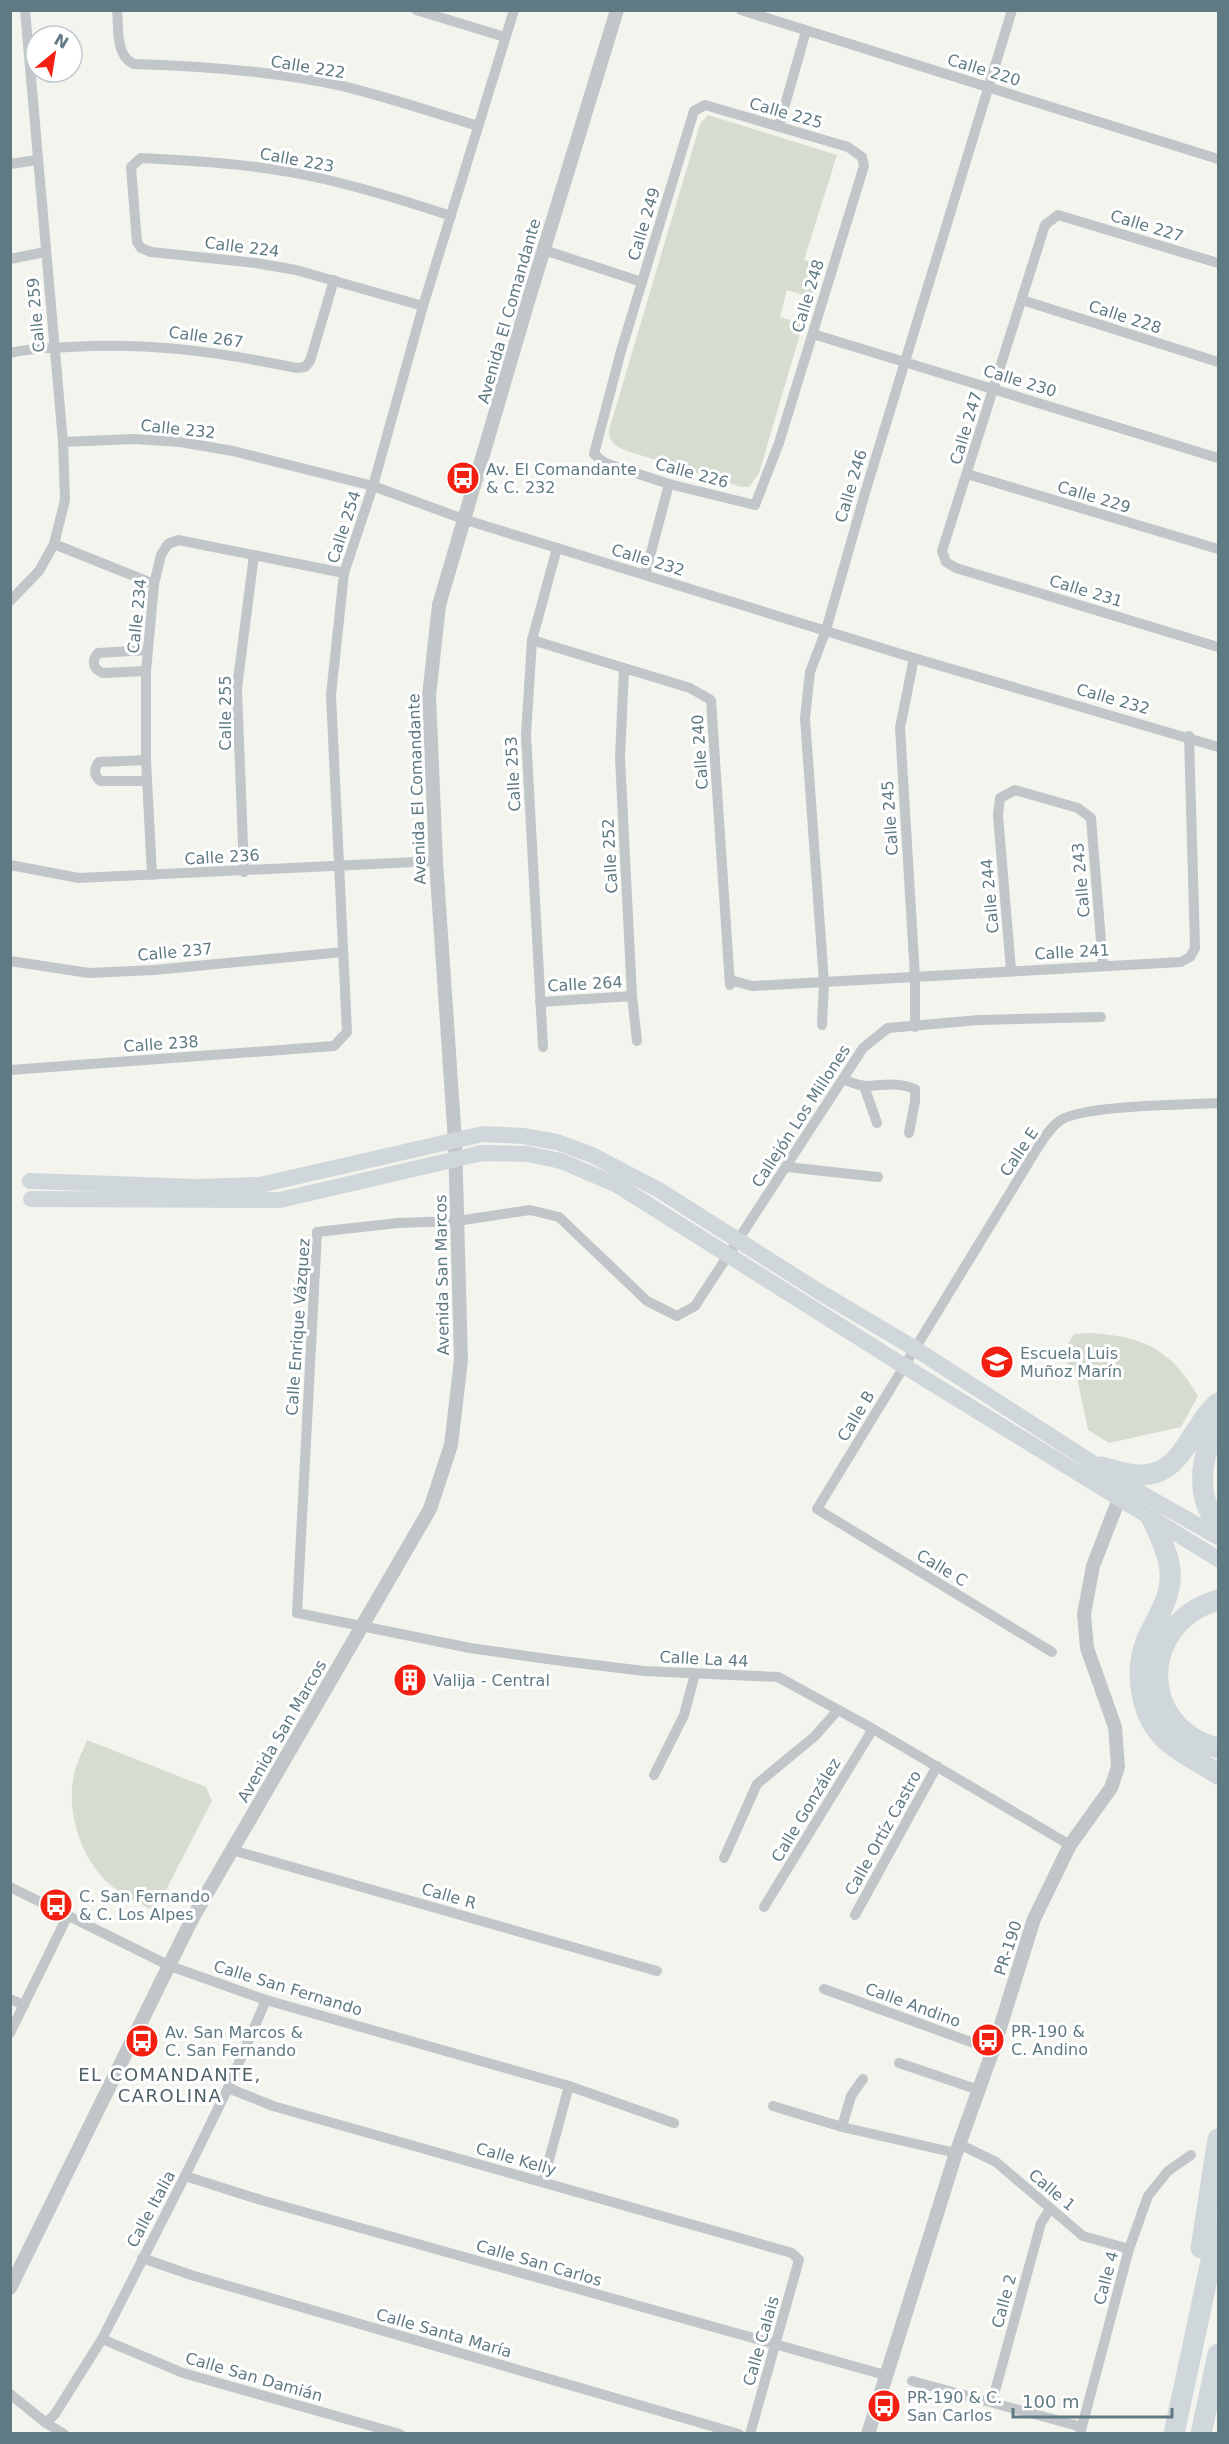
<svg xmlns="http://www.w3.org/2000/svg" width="1229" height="2444" font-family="'DejaVu Sans',sans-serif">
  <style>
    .green { fill: #d6dcd0 }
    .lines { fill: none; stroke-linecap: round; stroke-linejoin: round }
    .minor { stroke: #c1c6c9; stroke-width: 10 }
    .tertiary { stroke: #c1c6c9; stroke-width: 14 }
    .secondary { stroke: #d0d7da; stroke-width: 16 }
    .motorway { stroke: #d0d7da; stroke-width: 21 }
    .labels { text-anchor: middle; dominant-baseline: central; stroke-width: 6; stroke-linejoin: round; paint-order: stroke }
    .street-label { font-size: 16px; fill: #607a84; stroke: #fff }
    .poi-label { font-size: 16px; fill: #607a84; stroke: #fff; text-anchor: start }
    .neighbourhood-label { font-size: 18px; letter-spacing: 1.5px; fill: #4f6168; stroke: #fff }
  </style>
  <rect width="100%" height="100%" fill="#f4f4ef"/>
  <!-- green -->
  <g class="green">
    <path d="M708 115 837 155 804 260 822 265 812 298 787 290 780 317 803 324 759 473 749 487H741L627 451C615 446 609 443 609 430L700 124Z"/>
    <path d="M1092 1333C1145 1337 1171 1350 1198 1396L1181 1427 1109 1443 1088 1430 1076 1373 1061 1356 1074 1334Z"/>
    <path d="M87 1740 206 1787 212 1801 155 1911C139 1903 121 1895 107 1882 79 1855 65 1808 75 1770 78 1760 83 1750 87 1740Z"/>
  </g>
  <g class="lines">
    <!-- minor -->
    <g class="minor">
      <path d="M117 10C119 28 115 56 134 64 200 66 273 71 338 85 385 96 432 112 478 126"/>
      <path d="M416 10 505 37"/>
      <path d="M741 10 1218 159"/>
      <path d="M705 105 848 147 862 157 864 166 779 443 755 505 669 484 605 463 594 454 621 351 694 111Z"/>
      <path d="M779 126 806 31"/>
      <path d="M10 164 37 160"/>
      <path d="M544 250 642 282"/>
      <path d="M10 259 45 252"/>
      <path d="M1218 263 1058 215 1045 225 942 551 946 562 956 568 1218 647"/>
      <path d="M1022 300 1218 362"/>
      <path d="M423 306 296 270 256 263 151 252 141 248 137 242 131 167 141 158C202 161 264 165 324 179 367 189 409 202 451 216"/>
      <path d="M813 334 1218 458"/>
      <path d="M10 353C29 348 50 348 70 347 151 342 218 352 297 368L305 367 310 361 334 280"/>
      <path d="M63 442 134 439 180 442 233 451 373 486 466 520 557 548 914 658 1218 747"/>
      <path d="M967 474 1218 549"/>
      <path d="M54 544 154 584"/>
      <path d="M645 575 669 484"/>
      <path d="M10 601 39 571 54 544 65 500 63 442 25 10"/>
      <path d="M532 640 690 688 711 700 730 985 734 981 752 986 1181 962 1190 957 1195 948 1189 736"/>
      <path d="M914 658 900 728 915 977V1027"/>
      <path d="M624 669 620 758 632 996 637 1041"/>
      <path d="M146 671 103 673C93 669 91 661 98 653L148 650"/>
      <path d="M146 760 99 762C94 769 93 774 100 781H147"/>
      <path d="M10 865 79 878 436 861"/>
      <path d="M244 872 237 688 254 555"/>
      <path d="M152 875 146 760V671L154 584 161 555 168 544 178 540 344 573"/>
      <path d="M10 961 89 973 154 970 343 952"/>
      <path d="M1011 970 998 815 1000 798 1015 790 1078 808 1091 818 1103 965"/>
      <path d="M540 1002 632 996"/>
      <path d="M822 1025 824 982 805 718 810 672 826 630 865 493 1012 10"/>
      <path d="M543 1047 526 735 532 640 557 548"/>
      <path d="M10 1070 334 1046 347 1032 331 695 344 573 373 486 423 306 514 10"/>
      <path d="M843 1079C850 1082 859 1086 867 1086 885 1085 898 1082 915 1089V1101L909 1133"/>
      <path d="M864 1086 877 1123"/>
      <path d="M787 1167 878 1177"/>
      <path d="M1052 1652 817 1509 1035 1152C1041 1142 1050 1127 1061 1120 1084 1105 1186 1105 1218 1103"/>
      <path d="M654 1775 684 1715 695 1674"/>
      <path d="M1070 1845 873 1729 778 1677 644 1671 562 1661 470 1648 297 1613 317 1232 398 1223 457 1221 530 1210 559 1217 647 1301 677 1316 695 1306 863 1048 888 1028 979 1020 1101 1017"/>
      <path d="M232 1850 657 1971"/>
      <path d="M724 1858 757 1784 815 1736 838 1710"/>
      <path d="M10 1887 170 1966 266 2000 569 2086 674 2123"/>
      <path d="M764 1907 873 1729"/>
      <path d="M855 1915 937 1766"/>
      <path d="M824 1989 993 2050"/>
      <path d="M10 1999 24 2005"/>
      <path d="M10 2033 68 1915"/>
      <path d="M899 2063 979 2090"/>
      <path d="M228 2088 273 2106 792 2253 799 2260 750 2434"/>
      <path d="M773 2106 842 2127 956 2153"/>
      <path d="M842 2127 851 2096 863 2079"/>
      <path d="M959 2144 996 2162 1083 2236 1129 2249"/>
      <path d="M185 2176 261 2200 885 2375"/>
      <path d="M543 2182 569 2086"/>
      <path d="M142 2258 191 2275 739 2434"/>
      <path d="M102 2339 183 2373 400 2434"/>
      <path d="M912 2381 1082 2427"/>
      <path d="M10 2394 46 2423 64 2434"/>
      <path d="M992 2402 1041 2223 1050 2209"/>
      <path d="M46 2423 55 2414 102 2339 185 2176 228 2088 266 2000"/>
      <path d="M1080 2434 1129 2249 1148 2196 1168 2171 1191 2155"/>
    </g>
    <!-- tertiary -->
    <g class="tertiary">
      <path d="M10 2288 192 1919 430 1509 451 1445 461 1360 455 1141 436 861 429 696 439 605 529 298 617 10"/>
      <path d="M868 2434 956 2153 993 2050 1034 1919 1070 1845 1111 1788 1118 1767 1115 1727 1087 1648 1084 1614 1093 1566 1122 1491"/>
    </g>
    <!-- secondary -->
    <g class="secondary">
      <path d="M30 1181 198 1187 260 1185 483 1134 523 1136 557 1142 592 1155 659 1190 818 1291 914 1348 1125 1484 1218 1537"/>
      <path d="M31 1199 280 1200 482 1153 528 1154 561 1161 617 1185 904 1366 1218 1559"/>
    </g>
    <!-- motorway -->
    <g class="motorway">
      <path d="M1218 1430C1199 1454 1196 1500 1218 1523"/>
      <path d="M1101 1467C1113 1470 1126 1475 1138 1475 1183 1477 1190 1427 1218 1403"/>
      <path d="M1152 1519C1160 1537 1172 1559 1170 1580 1169 1601 1155 1621 1147 1639 1133 1672 1141 1719 1168 1742 1183 1754 1202 1764 1218 1774"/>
      <path d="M1218 1600C1138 1623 1137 1728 1218 1748"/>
      <path d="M1201 2248 1218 2139"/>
      <path d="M1174 2434 1218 2228"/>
      <path d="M1201 2434 1218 2354"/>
    </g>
  </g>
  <!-- icons -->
  <defs>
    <g id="bus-disc" transform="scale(1.725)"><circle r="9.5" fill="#f32011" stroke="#fff"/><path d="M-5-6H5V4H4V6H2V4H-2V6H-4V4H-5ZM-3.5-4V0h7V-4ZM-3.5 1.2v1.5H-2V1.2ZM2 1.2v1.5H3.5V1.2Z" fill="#fff"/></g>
    <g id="school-disc" transform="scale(1.725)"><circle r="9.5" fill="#f32011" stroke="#fff"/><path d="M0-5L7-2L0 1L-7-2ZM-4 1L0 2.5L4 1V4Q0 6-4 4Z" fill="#fff"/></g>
    <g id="building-disc" transform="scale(1.725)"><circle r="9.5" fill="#f32011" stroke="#fff"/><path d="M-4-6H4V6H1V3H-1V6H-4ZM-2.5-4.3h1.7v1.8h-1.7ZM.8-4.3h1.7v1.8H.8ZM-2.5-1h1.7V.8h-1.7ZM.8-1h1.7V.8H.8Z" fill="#fff"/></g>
  </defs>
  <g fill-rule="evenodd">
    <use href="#bus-disc" x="463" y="478"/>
    <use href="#school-disc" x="997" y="1362"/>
    <use href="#building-disc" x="410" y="1680"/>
    <use href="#bus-disc" x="56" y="1905"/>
    <use href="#bus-disc" x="988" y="2040"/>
    <use href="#bus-disc" x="142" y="2041"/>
    <use href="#bus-disc" x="884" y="2406"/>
  </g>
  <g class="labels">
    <!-- street labels -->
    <g class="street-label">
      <text transform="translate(308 67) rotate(9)">Calle 222</text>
      <text transform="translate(984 70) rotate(17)">Calle 220</text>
      <text transform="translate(786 113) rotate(16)">Calle 225</text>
      <text transform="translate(297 160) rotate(10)">Calle 223</text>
      <text transform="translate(644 224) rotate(-73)">Calle 249</text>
      <text transform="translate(1147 226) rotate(17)">Calle 227</text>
      <text transform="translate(242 247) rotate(7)">Calle 224</text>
      <text transform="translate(808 296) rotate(-73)">Calle 248</text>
      <text transform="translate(509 311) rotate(-74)">Avenida El Comandante</text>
      <text transform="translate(36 315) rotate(-95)">Calle 259</text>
      <text transform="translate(1125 317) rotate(18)">Calle 228</text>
      <text transform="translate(206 337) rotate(8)">Calle 267</text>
      <text transform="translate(1020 381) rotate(17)">Calle 230</text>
      <text transform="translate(966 428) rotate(-73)">Calle 247</text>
      <text transform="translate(178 429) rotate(6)">Calle 232</text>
      <text transform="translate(692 473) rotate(15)">Calle 226</text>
      <text transform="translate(851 486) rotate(-73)">Calle 246</text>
      <text transform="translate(1094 497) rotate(17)">Calle 229</text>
      <text transform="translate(344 527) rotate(-72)">Calle 254</text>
      <text transform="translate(648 560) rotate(17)">Calle 232</text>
      <text transform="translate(1086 591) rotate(17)">Calle 231</text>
      <text transform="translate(137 616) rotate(-84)">Calle 234</text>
      <text transform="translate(1113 699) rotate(16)">Calle 232</text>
      <text transform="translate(225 713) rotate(-90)">Calle 255</text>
      <text transform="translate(700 752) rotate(-94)">Calle 240</text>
      <text transform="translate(513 774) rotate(-93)">Calle 253</text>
      <text transform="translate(417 789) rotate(-92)">Avenida El Comandante</text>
      <text transform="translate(890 818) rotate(-94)">Calle 245</text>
      <text transform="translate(610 856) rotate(-93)">Calle 252</text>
      <text transform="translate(222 857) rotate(-3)">Calle 236</text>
      <text transform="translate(1081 880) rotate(-95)">Calle 243</text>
      <text transform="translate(990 896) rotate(-95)">Calle 244</text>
      <text transform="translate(175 952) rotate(-5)">Calle 237</text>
      <text transform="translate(1072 952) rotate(-3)">Calle 241</text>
      <text transform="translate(585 984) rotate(-3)">Calle 264</text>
      <text transform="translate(161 1044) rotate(-4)">Calle 238</text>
      <text transform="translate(801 1116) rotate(-57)">Callejón Los Millones</text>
      <text transform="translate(1019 1152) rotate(-56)">Calle E</text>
      <text transform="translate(442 1275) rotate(-91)">Avenida San Marcos</text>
      <text transform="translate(298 1327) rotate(-86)">Calle Enrique Vázquez</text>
      <text transform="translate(856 1416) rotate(-59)">Calle B</text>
      <text transform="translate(942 1568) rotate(31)">Calle C</text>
      <text transform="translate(704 1659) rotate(3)">Calle La 44</text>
      <text transform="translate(282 1731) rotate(-60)">Avenida San Marcos</text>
      <text transform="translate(806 1810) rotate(-59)">Calle González</text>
      <text transform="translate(883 1833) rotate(-61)">Calle Ortíz Castro</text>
      <text transform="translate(449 1896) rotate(16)">Calle R</text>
      <text transform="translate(1008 1948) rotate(-72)">PR-190</text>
      <text transform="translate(288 1988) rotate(17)">Calle San Fernando</text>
      <text transform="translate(913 2005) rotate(20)">Calle Andino</text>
      <text transform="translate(516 2159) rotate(16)">Calle Kelly</text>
      <text transform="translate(1052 2190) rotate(40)">Calle 1</text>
      <text transform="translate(151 2209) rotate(-62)">Calle Italia</text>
      <text transform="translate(539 2263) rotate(16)">Calle San Carlos</text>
      <text transform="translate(1106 2278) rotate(-75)">Calle 4</text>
      <text transform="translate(1004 2301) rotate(-75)">Calle 2</text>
      <text transform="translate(444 2333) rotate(16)">Calle Santa María</text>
      <text transform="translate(761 2341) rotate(-74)">Calle Calais</text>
      <text transform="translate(254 2377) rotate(16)">Calle San Damián</text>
    </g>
    <!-- poi labels -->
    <g class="poi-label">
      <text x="486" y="469">Av. El Comandante<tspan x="486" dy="18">&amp; C. 232</tspan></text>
      <text x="1020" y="1353">Escuela Luis<tspan x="1020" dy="18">Muñoz Marín</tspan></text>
      <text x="433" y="1680">Valija - Central</text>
      <text x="79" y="1896">C. San Fernando<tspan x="79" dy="18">&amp; C. Los Alpes</tspan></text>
      <text x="1011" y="2031">PR-190 &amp;<tspan x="1011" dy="18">C. Andino</tspan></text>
      <text x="165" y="2032">Av. San Marcos &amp;<tspan x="165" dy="18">C. San Fernando</tspan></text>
      <text x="907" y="2397">PR-190 &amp; C.<tspan x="907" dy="18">San Carlos</tspan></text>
    </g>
    <!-- neighbourhood labels -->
    <g class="neighbourhood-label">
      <text x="170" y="2074">EL COMANDANTE,<tspan x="170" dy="21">CAROLINA</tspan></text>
    </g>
  </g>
  <!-- border -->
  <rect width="1229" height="2444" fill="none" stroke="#607a84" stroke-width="24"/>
  <!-- north arrow -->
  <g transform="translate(54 54) rotate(30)"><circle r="28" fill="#ffffff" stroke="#bfcace" stroke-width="1.5"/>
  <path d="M0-4.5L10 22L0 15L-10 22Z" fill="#f32011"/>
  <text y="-9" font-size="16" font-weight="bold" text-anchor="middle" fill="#607a84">N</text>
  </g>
  <!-- scale -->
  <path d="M1013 2408v9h159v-9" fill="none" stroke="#607a84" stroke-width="3"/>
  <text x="1022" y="2408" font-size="18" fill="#607a84" stroke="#ffffff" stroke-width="4.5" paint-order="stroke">100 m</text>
</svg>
